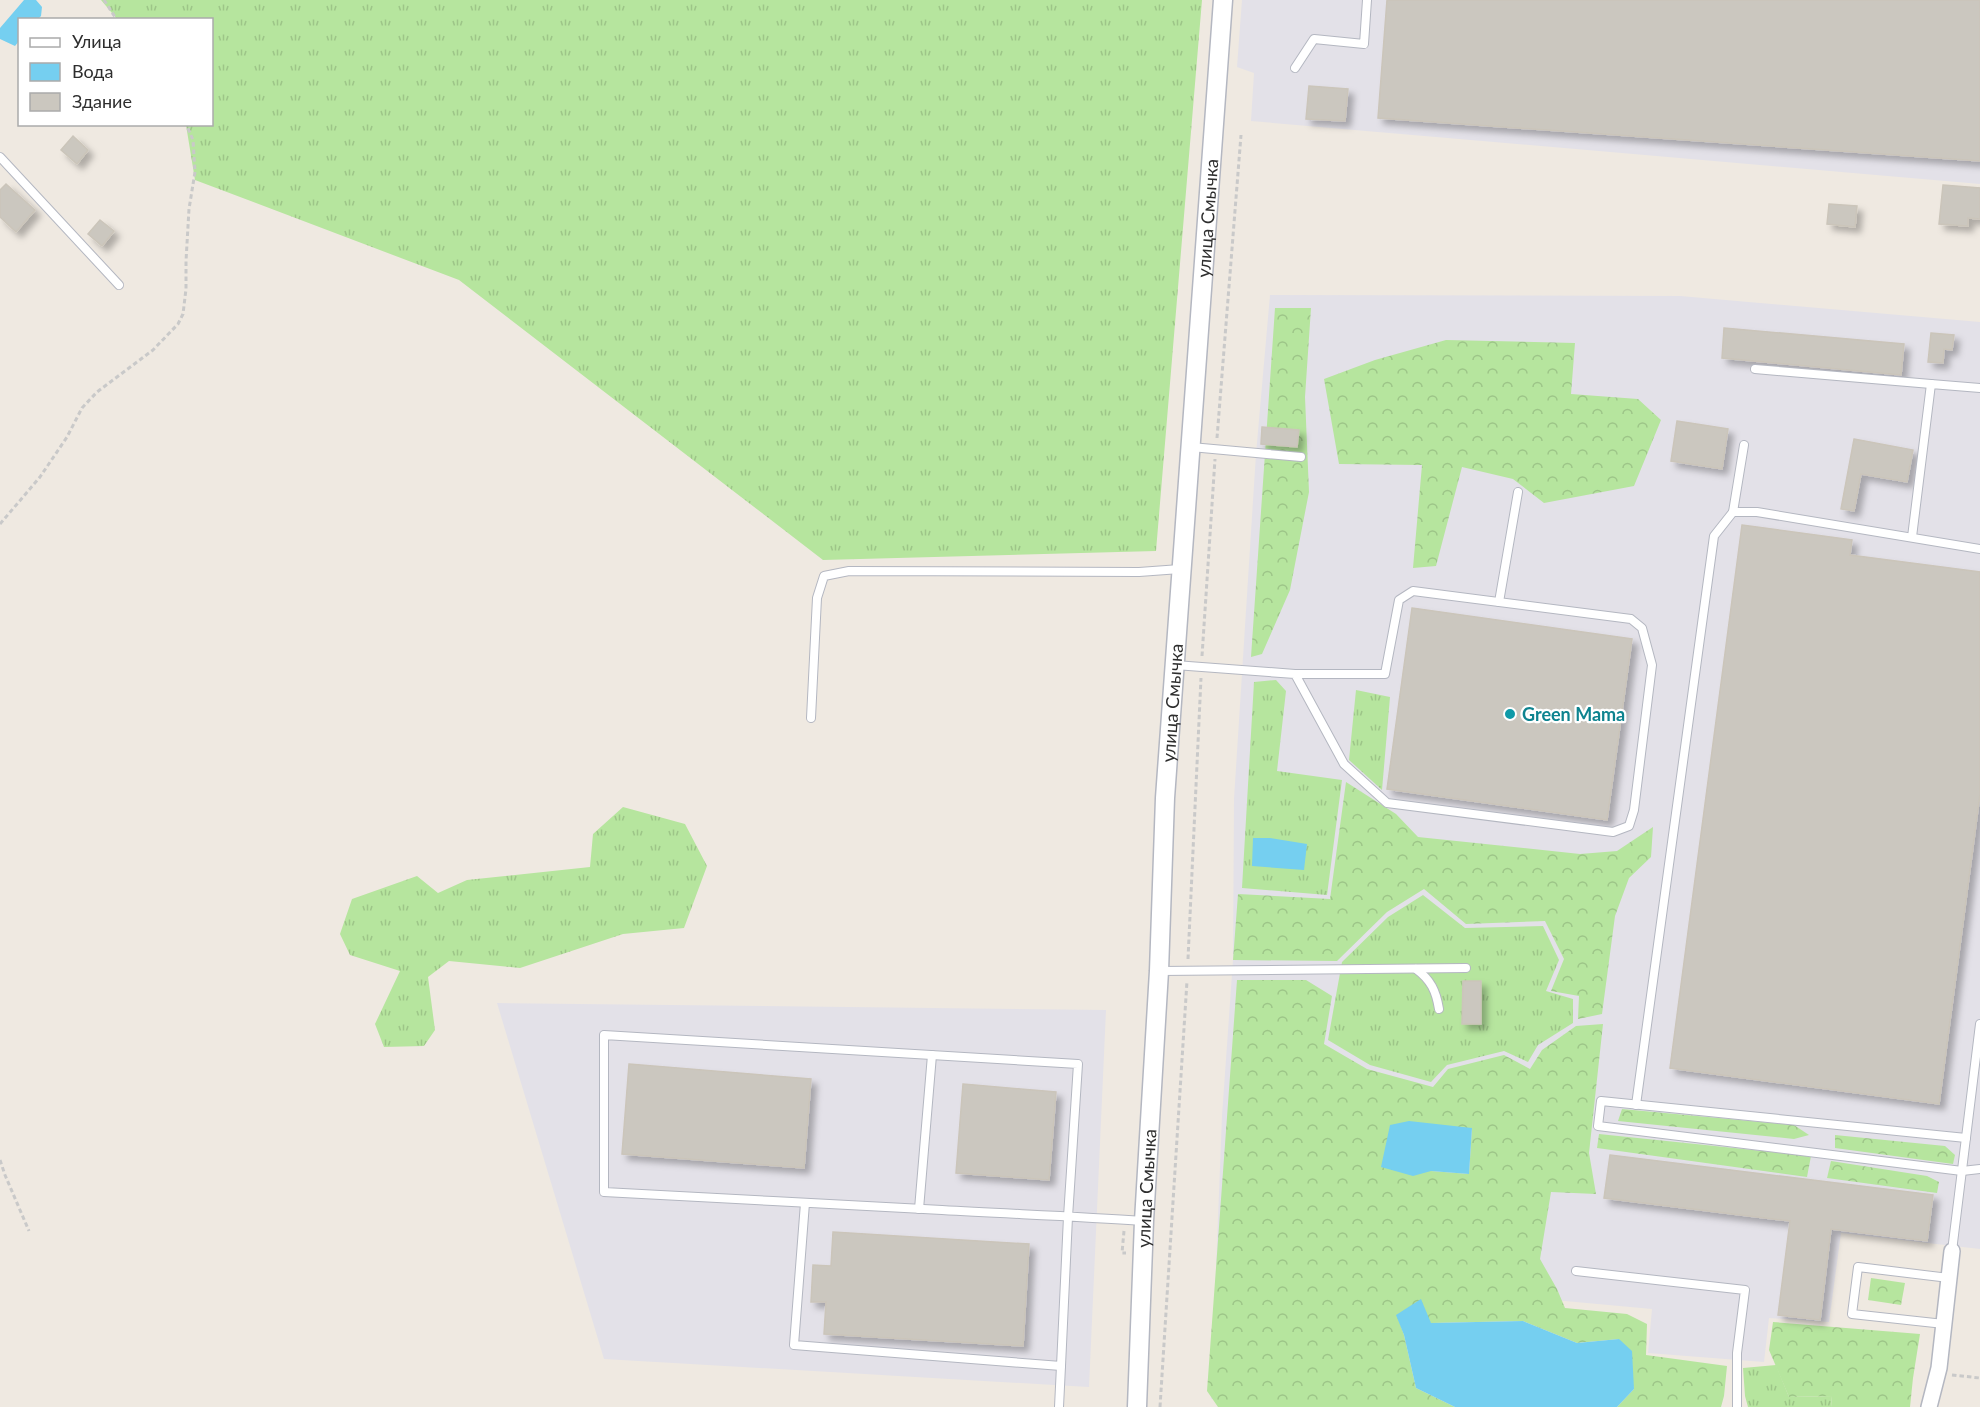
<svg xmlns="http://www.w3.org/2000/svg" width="1980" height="1407" font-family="Lato,sans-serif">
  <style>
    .industrial { fill: #e3e1e8 }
    .grass { fill: url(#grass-tufts) }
    .forest { fill: url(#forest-crowns); fill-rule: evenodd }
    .water { fill: #75cff0 }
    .building { fill: #cbc7bf; stroke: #cbc5ba; stroke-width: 1.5; filter: url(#shadow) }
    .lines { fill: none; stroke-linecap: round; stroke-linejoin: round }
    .service-casing { stroke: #b4b7c1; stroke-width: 10 }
    .minor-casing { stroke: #b4b7c1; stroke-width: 18 }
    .tertiary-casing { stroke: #b4b7c1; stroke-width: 21 }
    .path { stroke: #c9c9c9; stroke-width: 3; stroke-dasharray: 4.5 3; stroke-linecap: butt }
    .service { stroke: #fff; stroke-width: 8 }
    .minor { stroke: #fff; stroke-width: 15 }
    .tertiary { stroke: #fff; stroke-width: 18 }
    .culture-dot { fill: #0f9aa8; stroke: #fff; stroke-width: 2 }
    .labels { text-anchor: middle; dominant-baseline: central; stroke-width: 4.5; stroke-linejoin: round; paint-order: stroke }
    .street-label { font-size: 18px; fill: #2e2e2e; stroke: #fff }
    .culture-label { font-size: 18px; font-weight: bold; fill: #0d838f; stroke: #fff; text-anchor: start }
  </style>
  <defs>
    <pattern id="grass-tufts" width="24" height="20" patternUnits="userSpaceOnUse" patternTransform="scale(1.5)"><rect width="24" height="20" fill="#b6e59e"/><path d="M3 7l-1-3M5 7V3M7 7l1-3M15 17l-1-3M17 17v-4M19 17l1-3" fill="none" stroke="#9dc588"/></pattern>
    <pattern id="forest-crowns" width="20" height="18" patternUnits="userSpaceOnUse" patternTransform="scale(1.5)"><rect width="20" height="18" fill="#b6e59e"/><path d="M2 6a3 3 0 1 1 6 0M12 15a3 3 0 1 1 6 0" fill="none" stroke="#9dc588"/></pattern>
    <filter id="shadow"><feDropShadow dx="5.5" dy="5.5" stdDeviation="3" flood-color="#0004"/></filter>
  </defs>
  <rect width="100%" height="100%" fill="#efe9e1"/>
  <!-- industrial -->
  <g class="industrial">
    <path d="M1242 0H1980V184L1251 121 1254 73 1237 67Z"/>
    <path d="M1270 295 1680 296 1980 322V1249L1841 1233 1829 1322 1769 1318 1764 1362 1648 1353 1652 1309 1432 1289 1385 1317 1377 1405 1211 1399 1222 1116 1233 960 1234 799 1256 454Z"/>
    <path d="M497 1003 1106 1010 1089 1387 604 1359Z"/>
  </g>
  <!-- grass -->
  <g class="grass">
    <path d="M101 0H1202L1156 551 823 560 459 280 195 180 186 125 212 124V20L117 19Z"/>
    <path d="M1276 680 1286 691 1277 771 1342 780 1327 895 1242 888 1254 682Z"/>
    <path d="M1356 690 1390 697 1382 790 1349 760Z"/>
    <path d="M623 807 685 824 707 866 684 928 623 934 520 968 449 961 428 977 435 1030 424 1046 384 1047 375 1024 400 971 350 955 340 934 352 899 417 876 438 893 467 880 590 867 593 834Z"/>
    <path d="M1423 895 1465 928 1543 926 1559 960 1546 991 1573 999V1023L1538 1045 1528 1062 1504 1051 1447 1065 1431 1082 1370 1065 1328 1040 1342 962 1388 917Z"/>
    <path d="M1776 1365 1789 1397 1832 1396 1831 1407H1748L1745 1396 1743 1368Z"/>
  </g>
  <!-- forest -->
  <g class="forest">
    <path d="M1275 308H1311L1305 397 1309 492 1290 590 1262 654 1251 657Z"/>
    <path d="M1446 340 1575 343 1571 394 1638 399 1661 420 1634 486 1544 503 1513 479 1462 467 1436 566 1413 568 1422 465 1339 464 1324 379 1375 360Z"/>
    <path d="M1346 782 1396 814 1418 837 1580 854 1617 851 1653 827 1651 857 1629 878 1615 916 1602 1014 1578 1019 1579 996 1551 991 1564 959 1545 921 1466 924 1424 889 1387 912 1337 961 1233 960 1238 894 1330 899Z"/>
    <path d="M1237 980H1306L1332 996 1324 1044 1367 1069 1433 1087 1448 1069 1504 1055 1530 1069 1542 1050 1576 1026 1603 1024 1589 1153 1596 1194 1551 1192 1540 1259 1557 1289 1565 1308 1627 1314 1647 1324 1646 1355 1727 1366 1724 1396 1721 1407H1617L1634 1389 1619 1339 1577 1343 1523 1321 1431 1323 1397 1315 1404 1335 1416 1388 1455 1407H1218L1207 1391ZM1472 1128 1469 1174 1431 1171Z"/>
    <path d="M1622 1109 1794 1125 1809 1135 1794 1139 1618 1121Z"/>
    <path d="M1599 1134 1811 1156 1807 1177 1597 1148Z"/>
    <path d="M1835 1135 1945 1146 1955 1155 1953 1164 1835 1148Z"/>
    <path d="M1831 1161 1927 1176 1939 1182 1937 1193 1827 1178Z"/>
    <path d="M1871 1278 1905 1283 1901 1305 1868 1300Z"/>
    <path d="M1773 1322 1920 1334 1913 1378 1910 1407H1831L1832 1396 1789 1397 1769 1350Z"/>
  </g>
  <!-- water -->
  <g class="water">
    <path d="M24 0H36L42 7 41 16 38 19 20 20 19 41 15 46 0 39V28Z"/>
    <path d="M1253 838H1270L1307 844 1304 870 1252 866Z"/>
    <path d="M1409 1121 1472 1128 1469 1174 1431 1171 1413 1176 1381 1167 1390 1125Z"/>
    <path d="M1421 1299 1431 1323 1523 1321 1577 1343 1619 1339 1632 1351 1634 1389 1617 1407H1455L1416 1388 1404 1335 1396 1315Z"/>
  </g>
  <!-- building -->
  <g class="building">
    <path d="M1387 0H1980V161L1378 118Z"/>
    <path d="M1309 86 1348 89 1345 121 1306 119Z"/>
    <path d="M73 136 88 150 77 164 61 150Z"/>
    <path d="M6 184 35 210 16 232 0 217V190Z"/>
    <path d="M1943 185 1980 188V219L1968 218V226L1939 224Z"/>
    <path d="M1829 204 1857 206 1855 227 1827 224Z"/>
    <path d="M100 220 114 231 102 246 88 234Z"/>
    <path d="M1724 328 1904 344 1901 375 1722 358Z"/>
    <path d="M1931 333 1954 335 1952 350 1944 349 1943 363 1928 362Z"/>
    <path d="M1677 421 1728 429 1722 469 1671 461Z"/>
    <path d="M1262 427 1299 430 1297 447 1261 444Z"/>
    <path d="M1854 439 1913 450 1907 482 1861 474 1854 511 1841 509Z"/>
    <path d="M1742 525 1852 540 1850 555 1980 572V794L1939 1104 1670 1068Z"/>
    <path d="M1412 608 1632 639 1607 820 1387 789Z"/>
    <path d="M1463 981H1481V1024H1462Z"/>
    <path d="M629 1064 811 1079 804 1168 622 1154Z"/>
    <path d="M963 1084 1056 1092 1049 1180 956 1173Z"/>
    <path d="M1610 1155 1933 1195 1927 1241 1831 1229 1820 1320 1778 1315 1790 1221 1604 1198Z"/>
    <path d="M833 1232 1029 1244 1023 1346 824 1334 826 1302H811L813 1265 831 1266Z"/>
  </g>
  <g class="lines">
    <!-- service casing -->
    <g class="service-casing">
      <g id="service">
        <path d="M1295 68 1314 39 1364 44 1367 0"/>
        <path d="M0 157 119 285"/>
        <path d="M1755 369 1931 384"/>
        <path d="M1191 447 1301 457"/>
        <path d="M1733 512 1744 445"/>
        <path d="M1912 537 1931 384 1980 388"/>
        <path d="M1499 602 1518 492"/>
        <path d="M1175 665 1295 674 1344 764 1387 803 1613 832 1629 826 1634 810 1652 665 1642 628 1631 619 1413 591 1399 600 1385 674H1295"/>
        <path d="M811 718 817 598 824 576 849 571 1139 572 1180 569"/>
        <path d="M1416 969C1431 980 1436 991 1439 1009"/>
        <path d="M1159 971 1466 968"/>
        <path d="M1636 1105 1714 536 1733 512H1757L1980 549"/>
        <path d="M1966 1138 1601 1101 1598 1126 1962 1171 1980 1169"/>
        <path d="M805 1203 794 1345 1061 1366 1068 1217 1078 1064 604 1035V1192C717 1198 829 1204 942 1210 1009 1214 1076 1216 1143 1221"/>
        <path d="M919 1209 932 1055"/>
        <path d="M1952 1251 1980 1024"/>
        <path d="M1576 1271 1745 1290 1737 1353V1407"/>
        <path d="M1944 1324 1852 1314 1858 1267 1949 1278"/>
        <path d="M1059 1407 1061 1366"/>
      </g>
    </g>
    <!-- minor casing -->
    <g class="minor-casing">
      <path id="minor" d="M1929 1407 1939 1368 1952 1251"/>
    </g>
    <!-- tertiary casing -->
    <g class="tertiary-casing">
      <g id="tertiary">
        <path id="s1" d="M1137 1407 1144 1221 1159 971 1165 798 1223 0"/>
      </g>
    </g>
    <!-- path -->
    <g class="path">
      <path d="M104 0 117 20"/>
      <path d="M1217 438 1241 135"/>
      <path d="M0 524 40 477 67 437 82 408 97 392 153 350 178 324 183 314 186 289V261L189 209 195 172 193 140 186 124"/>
      <path d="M1202 656 1215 459"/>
      <path d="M1188 959 1201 678"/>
      <path d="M0 1160 5 1175 29 1231"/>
      <path d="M1124 1231 1122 1253H1126"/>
      <path d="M1952 1375 1980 1378"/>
      <path d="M1160 1407 1187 981"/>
    </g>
    <!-- service -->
    <use href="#service" class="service"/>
    <!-- minor -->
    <use href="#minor" class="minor"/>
    <!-- tertiary -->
    <use href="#tertiary" class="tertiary"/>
  </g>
  <!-- markers -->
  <circle class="culture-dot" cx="1510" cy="714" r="6"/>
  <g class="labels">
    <!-- street labels -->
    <g class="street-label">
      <text stroke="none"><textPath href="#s1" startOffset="1191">улица Смычка</textPath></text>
      <text stroke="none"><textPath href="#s1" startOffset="705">улица Смычка</textPath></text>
      <text stroke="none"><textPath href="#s1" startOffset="219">улица Смычка</textPath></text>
    </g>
    <!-- culture labels -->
    <g class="culture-label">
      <text x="1522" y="714">Green Mama</text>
    </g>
  </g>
  <!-- legend -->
  <rect x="18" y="18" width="195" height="108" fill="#ffffff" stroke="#ababab" stroke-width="1.5"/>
  <rect x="30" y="38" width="30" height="9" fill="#ffffff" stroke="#ababab" stroke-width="1.5"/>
  <text x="72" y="48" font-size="18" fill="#2e2e2e">Улица</text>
  <rect x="30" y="63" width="30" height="18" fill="#75cff0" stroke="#ababab" stroke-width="1.5"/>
  <text x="72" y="78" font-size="18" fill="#2e2e2e">Вода</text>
  <rect x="30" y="93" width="30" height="18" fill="#cbc7bf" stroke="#ababab" stroke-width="1.5"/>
  <text x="72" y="108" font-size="18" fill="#2e2e2e">Здание</text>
</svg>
